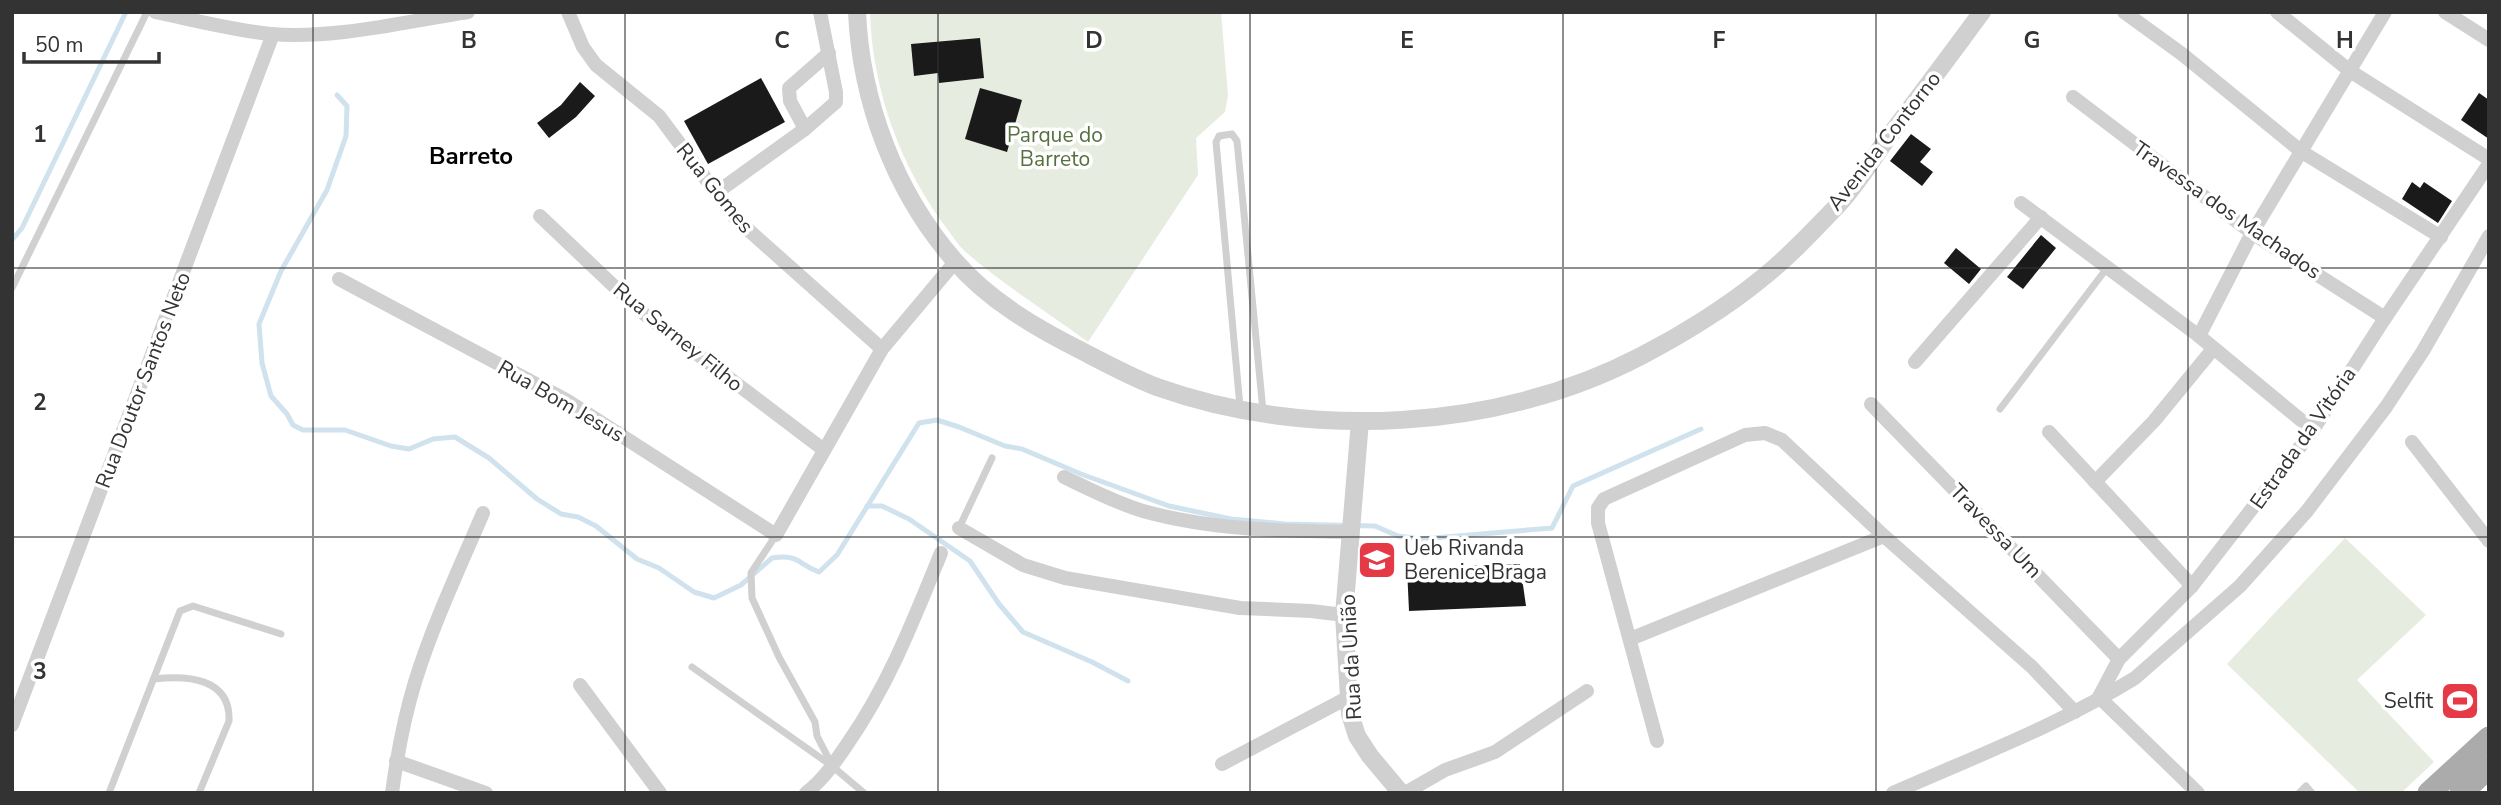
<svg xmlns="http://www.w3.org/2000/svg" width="2501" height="805" font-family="'Nunito Sans',sans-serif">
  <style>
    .green { fill: #e6ecdf }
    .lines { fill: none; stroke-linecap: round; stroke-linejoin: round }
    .stream { stroke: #cfe2ee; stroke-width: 5 }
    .building { fill: #1a1a1a }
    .service { stroke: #d0d0d0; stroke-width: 7 }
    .minor { stroke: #d0d0d0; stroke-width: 14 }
    .tertiary { stroke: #d0d0d0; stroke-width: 18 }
    .primary { stroke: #ababab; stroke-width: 23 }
    .grid { fill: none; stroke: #333; stroke-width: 2; stroke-opacity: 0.55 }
    .labels { text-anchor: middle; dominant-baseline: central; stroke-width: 7; stroke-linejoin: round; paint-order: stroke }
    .park-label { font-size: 21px; fill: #56703f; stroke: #fff }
    .street-label { font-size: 21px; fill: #333; stroke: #fff }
    .poi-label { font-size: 21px; fill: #333; stroke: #fff; text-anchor: start }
    .quarter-label { font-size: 24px; font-weight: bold; fill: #000; stroke: #fff }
    .grid-label { font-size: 23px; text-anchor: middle; font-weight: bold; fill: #333; stroke: #fff; stroke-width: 7; stroke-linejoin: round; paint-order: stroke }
  </style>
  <rect width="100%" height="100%" fill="#fff"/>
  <!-- green -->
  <g class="green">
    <path d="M870 12H1221L1228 95 1225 112 1196 138 1198 175 1088 342C1049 313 1005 286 968 254 960 248 954 238 948 230 901 169 872 89 870 12Z"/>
    <path d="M2345 538 2426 615 2357 680 2434 762 2401 793H2360L2227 664Z"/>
  </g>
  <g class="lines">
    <!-- stream -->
    <g class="stream">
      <path d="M337 95 347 106 346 136 327 190 281 271 259 324 262 363 271 396 287 414 293 425 303 430H345L391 446 409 449 433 439 455 437 489 458 537 499 561 514 578 517 596 526 637 559 659 568 694 592 714 598 741 585 772 558C800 554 797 564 819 572L837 555 919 423 937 420 959 427 1005 446 1022 449 1081 474 1169 506 1231 519 1285 524 1375 526 1398 536 1421 539 1552 528 1573 486 1701 429"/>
      <path d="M12 240 22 228 126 12"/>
      <path d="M867 506H882L909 519 970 561 999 604 1023 632 1092 662 1128 681"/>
    </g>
  </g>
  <!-- building -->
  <g class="building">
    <path d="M980 38 984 78 939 83 938 73 914 76 911 44Z"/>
    <path d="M761 78 785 122 708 164 684 121Z"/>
    <path d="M580 82 595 96 576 117 549 138 537 123 561 105Z"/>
    <path d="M980 88 1022 100 1007 152 965 139Z"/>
    <path d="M2479 93 2489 100V139L2461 120Z"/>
    <path d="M1911 134 1931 149 1920 162 1933 172 1922 186 1890 161Z"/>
    <path d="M2412 182 2420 188 2424 182 2452 201 2438 223 2402 199Z"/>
    <path d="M2041 235 2056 248 2023 289 2007 277Z"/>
    <path d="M1956 248 1981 269 1969 284 1944 263Z"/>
    <path d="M1520 564 1526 606 1409 611 1407 568Z"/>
  </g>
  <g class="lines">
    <!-- service -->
    <g class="service">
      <path d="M12 288 147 12"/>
      <path d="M1240 407 1216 142 1219 136 1232 134 1237 141 1263 411"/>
      <path d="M2000 409 2107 268"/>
      <path d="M959 528 992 458"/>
      <path d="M776 535 751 573 752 598 779 657 815 722 817 736 832 765"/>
      <path d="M692 667 832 766 864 793"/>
      <path d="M154 679C187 675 231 678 229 721L199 793"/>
      <path d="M109 793 180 611 193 606 281 634"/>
      <path d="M2299 793 2306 786 2312 793"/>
    </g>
    <!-- minor -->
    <g class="minor">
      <path d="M155 12C194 20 232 30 271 34 337 39 403 22 468 12"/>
      <path d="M568 12 583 47 596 65 659 116 735 218 882 349"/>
      <path d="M2124 12 2182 54 2302 152 2441 237"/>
      <path d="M2277 12 2350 71 2489 159"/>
      <path d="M2445 12 2489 40"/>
      <path d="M2073 97 2252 233 2385 318"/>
      <path d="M805 129 790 101 789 88 829 53"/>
      <path d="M716 193 805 129 836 102V92L820 12"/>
      <path d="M2021 203 2199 336 2313 430"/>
      <path d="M540 216 639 310 824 450"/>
      <path d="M339 279 566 400 776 535 882 349 955 262"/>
      <path d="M2199 336 2252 233 2385 12"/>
      <path d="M1915 362 2041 217"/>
      <path d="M1871 404 2119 659"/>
      <path d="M2049 432 2192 586"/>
      <path d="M2412 442 2489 541"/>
      <path d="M1064 477C1089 489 1116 503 1143 511 1211 530 1281 531 1351 532"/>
      <path d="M2095 482 2154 421 2213 349"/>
      <path d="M959 528 1023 565 1065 578 1240 608 1311 611 1344 615"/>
      <path d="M1630 639 1884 536 2032 667 2075 712"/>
      <path d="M580 685 660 793"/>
      <path d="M2099 697 2119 659 2192 586 2313 430 2385 318 2489 164"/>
      <path d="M2099 697 2198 793"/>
      <path d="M12 725 273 34"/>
      <path d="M1657 741 1598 523V508L1604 499 1745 435 1765 433 1782 440 1884 536"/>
      <path d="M396 761 486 793"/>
      <path d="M1222 764 1349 697"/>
      <path d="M392 793C397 756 404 718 415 682 433 624 459 569 483 513"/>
      <path d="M806 793C824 779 836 761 848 743 889 684 914 619 941 553"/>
      <path d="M1405 793 1445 770 1495 752 1587 691"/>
      <path d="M1893 793C1974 757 2059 725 2135 678L2240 586 2307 511 2386 407 2423 351 2489 236"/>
    </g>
    <!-- tertiary -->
    <g class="tertiary">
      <path d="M857 12C861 102 895 192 954 260 988 300 1036 328 1082 351 1107 364 1131 377 1157 387 1308 441 1498 431 1641 356 1680 336 1727 307 1761 279 1788 258 1814 230 1837 206 1856 186 1871 161 1887 139 1919 97 1950 55 1982 12"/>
      <path d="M1360 421 1344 615 1350 714 1357 736 1370 756 1401 793"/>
    </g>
    <!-- primary -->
    <g class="primary">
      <path d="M2429 793 2489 738"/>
      <path d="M2461 793 2489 767"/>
    </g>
  </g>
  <!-- grid -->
  <path class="grid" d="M313 12V793M625 12V793M938 12V793M1250 12V793M1563 12V793M1876 12V793M2188 12V793M12 268H2489M12 537H2489"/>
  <!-- icons -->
  <defs>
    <g id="school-square" transform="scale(2.0125)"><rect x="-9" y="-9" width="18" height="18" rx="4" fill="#e63946" stroke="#fff"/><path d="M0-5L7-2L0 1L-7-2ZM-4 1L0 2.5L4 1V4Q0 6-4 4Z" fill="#fff"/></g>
    <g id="stadium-square" transform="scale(2.0125)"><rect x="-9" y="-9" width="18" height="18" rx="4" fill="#e63946" stroke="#fff"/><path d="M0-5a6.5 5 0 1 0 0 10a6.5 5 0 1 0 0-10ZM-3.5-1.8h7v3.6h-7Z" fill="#fff"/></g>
  </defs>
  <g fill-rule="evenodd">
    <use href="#school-square" x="1377" y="560"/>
    <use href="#stadium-square" x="2460" y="701"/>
  </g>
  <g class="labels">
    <!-- park labels -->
    <g class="park-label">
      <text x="1055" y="135">Parque do<tspan x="1055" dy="24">Barreto</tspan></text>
    </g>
    <!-- street labels -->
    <g class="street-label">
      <text transform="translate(1884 141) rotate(-52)">Avenida Contorno</text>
      <text transform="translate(715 188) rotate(51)">Rua Gomes</text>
      <text transform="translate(2227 210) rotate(35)">Travessa dos Machados</text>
      <text transform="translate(678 337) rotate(39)">Rua Sarney Filho</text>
      <text transform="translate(143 380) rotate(-69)">Rua Doutor Santos Neto</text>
      <text transform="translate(561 401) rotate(30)">Rua Bom Jesus</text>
      <text transform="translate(2303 438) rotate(-55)">Estrada da Vitória</text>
      <text transform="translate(1996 531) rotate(46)">Travessa Um</text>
      <text transform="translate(1351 657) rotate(-93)">Rua da União</text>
    </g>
    <!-- poi labels -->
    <g class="poi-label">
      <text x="1404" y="548">Ueb Rivanda<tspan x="1404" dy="24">Berenice Braga</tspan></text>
      <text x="2433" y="701" text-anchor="end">Selfit</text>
    </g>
    <!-- quarter labels -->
    <g class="quarter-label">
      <text x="471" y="156">Barreto</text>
    </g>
  </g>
  <g class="grid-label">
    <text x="469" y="48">B</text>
    <text x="782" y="48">C</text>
    <text x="1094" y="48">D</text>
    <text x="1407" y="48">E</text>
    <text x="1719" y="48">F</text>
    <text x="2032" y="48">G</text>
    <text x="2345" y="48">H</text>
    <text x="40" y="142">1</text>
    <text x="40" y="410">2</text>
    <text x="40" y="679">3</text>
  </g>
  <!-- border -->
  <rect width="2501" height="805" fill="none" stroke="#333333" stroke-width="28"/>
  <!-- scale -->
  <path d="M24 52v10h135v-10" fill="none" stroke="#333333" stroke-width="3.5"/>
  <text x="35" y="52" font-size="21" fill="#333333" stroke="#ffffff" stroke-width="5" paint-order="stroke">50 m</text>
</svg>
